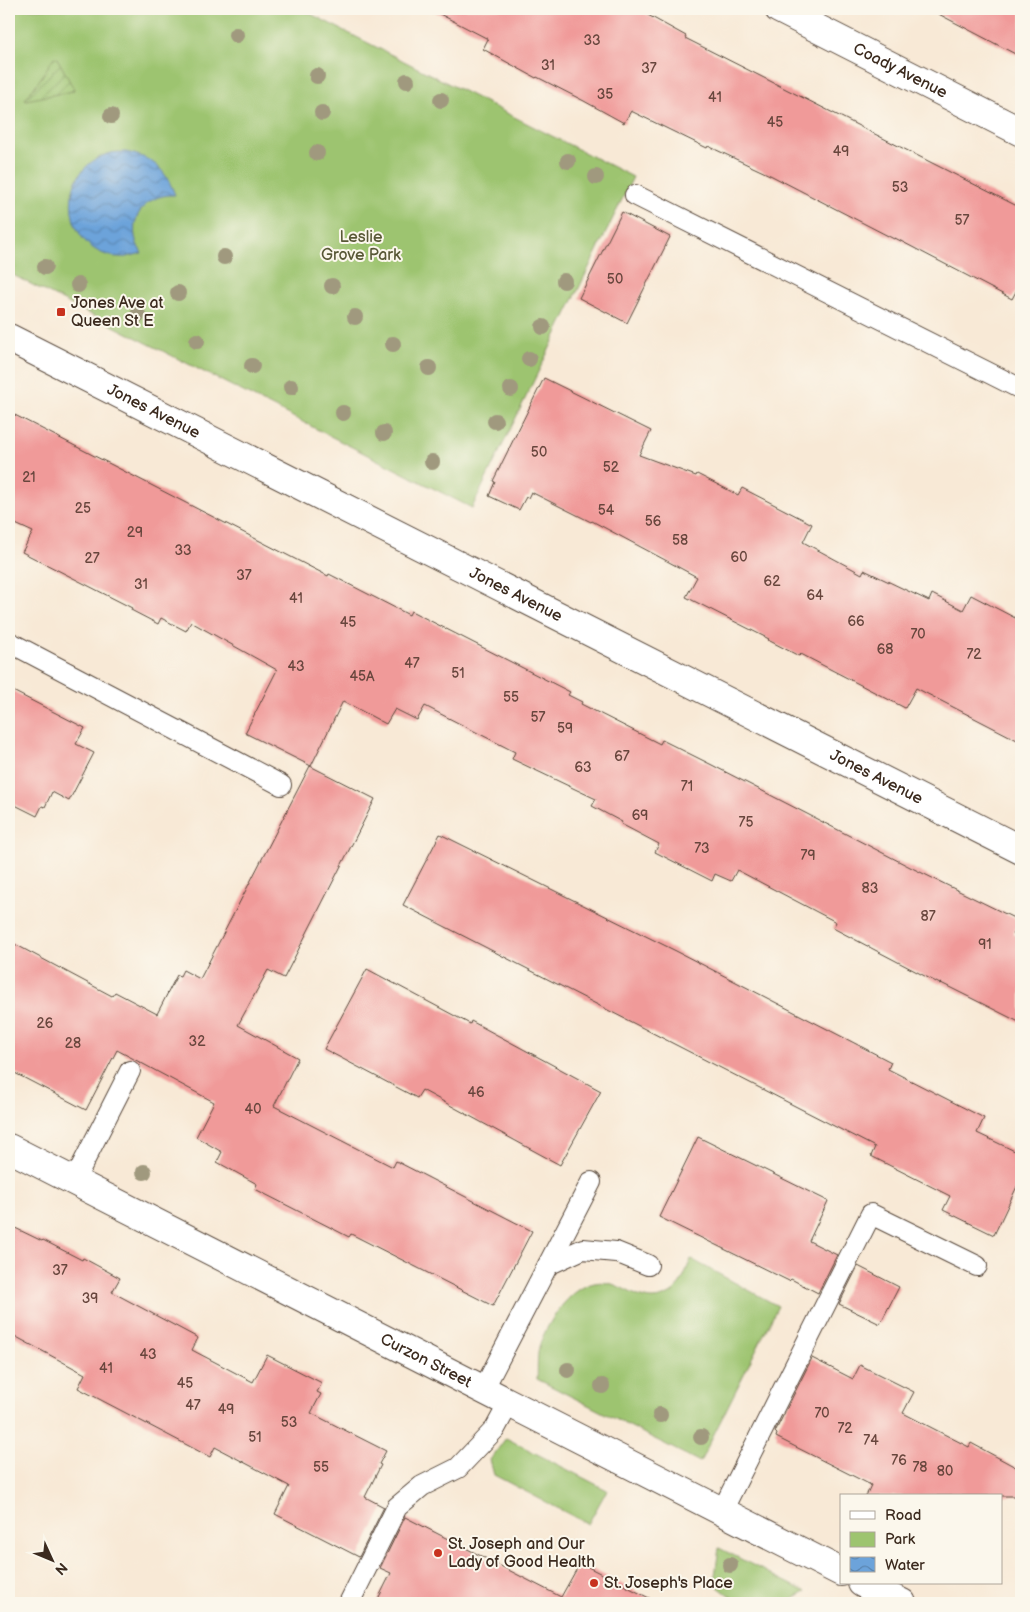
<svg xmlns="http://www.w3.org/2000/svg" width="1030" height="1612" font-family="'Balsamiq Sans',sans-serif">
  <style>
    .green { fill: #9dc46f; stroke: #6c7746 }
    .garden { fill: url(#garden-furrows); stroke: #6c7746 }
    .water { fill: url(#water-waves); stroke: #54667c }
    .building { fill: #f09a99 }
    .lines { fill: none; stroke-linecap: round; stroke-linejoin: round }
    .service-casing { stroke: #57473a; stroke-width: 22 }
    .minor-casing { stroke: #57473a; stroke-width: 30 }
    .tertiary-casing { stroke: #57473a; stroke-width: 30 }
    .service { stroke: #fff; stroke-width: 20 }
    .minor { stroke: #fff; stroke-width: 28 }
    .tertiary { stroke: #fff; stroke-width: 28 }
    .tree { fill: #a0997e }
    .poi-dot { fill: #c8321e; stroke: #fbf7ec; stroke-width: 2 }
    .labels { text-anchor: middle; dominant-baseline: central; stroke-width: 4; stroke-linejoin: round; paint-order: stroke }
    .number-label { font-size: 14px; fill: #68463d }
    .street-label { font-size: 16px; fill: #3b2a1e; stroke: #fbf7ec }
    .park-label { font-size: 16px; fill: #585836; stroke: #fbf7ec }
    .poi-label { font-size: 16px; fill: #3b2a1e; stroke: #fbf7ec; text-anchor: start }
  </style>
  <defs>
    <pattern id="garden-furrows" width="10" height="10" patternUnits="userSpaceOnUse" patternTransform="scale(1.25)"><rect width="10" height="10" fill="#9dc46f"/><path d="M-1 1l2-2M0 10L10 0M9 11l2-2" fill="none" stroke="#819f5b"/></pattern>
    <pattern id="water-waves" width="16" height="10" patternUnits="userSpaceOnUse" patternTransform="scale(1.25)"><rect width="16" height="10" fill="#6ca3da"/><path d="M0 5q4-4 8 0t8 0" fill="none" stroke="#5a85b0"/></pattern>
  </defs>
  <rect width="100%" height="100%" fill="#fbf7ec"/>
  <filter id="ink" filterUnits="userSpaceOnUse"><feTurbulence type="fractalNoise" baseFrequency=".02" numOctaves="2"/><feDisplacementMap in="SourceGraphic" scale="10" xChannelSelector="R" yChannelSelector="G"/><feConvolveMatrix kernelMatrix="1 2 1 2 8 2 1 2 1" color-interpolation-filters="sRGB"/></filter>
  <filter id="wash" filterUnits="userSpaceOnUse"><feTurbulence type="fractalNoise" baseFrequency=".0096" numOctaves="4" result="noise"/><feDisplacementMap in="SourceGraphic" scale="20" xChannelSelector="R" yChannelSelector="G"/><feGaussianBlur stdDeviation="1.12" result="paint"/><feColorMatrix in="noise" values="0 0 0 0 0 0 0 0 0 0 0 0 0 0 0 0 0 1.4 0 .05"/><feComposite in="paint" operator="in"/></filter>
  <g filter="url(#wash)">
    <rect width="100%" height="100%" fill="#f8e9d6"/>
    <!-- green -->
    <g class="green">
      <path d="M9 9H301L633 177 472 508 9 273Z"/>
      <path d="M691 1259 778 1306 700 1462 537 1379C538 1368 536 1352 541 1341 551 1316 579 1273 612 1284 633 1291 646 1307 670 1294 681 1288 686 1270 691 1259Z"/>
      <path d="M506 1438 607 1490 588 1524 494 1475 490 1460Z"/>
      <path d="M719 1548 806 1592 786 1603 738 1602 718 1587 715 1575Z"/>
    </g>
    <!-- garden -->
    <path class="garden" d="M54 57 57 58 74 89 73 91 26 100 25 99 39 81Z"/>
    <!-- water -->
    <path class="water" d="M126 152C153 158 165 168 175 195 142 193 123 226 142 253 137 254 132 256 127 257 64 262 49 169 111 153 115 152 121 152 126 152Z"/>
    <g id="blocks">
      <!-- building -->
      <g class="building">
        <path d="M430 9H637L686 36 685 38 1021 208V282L1012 299 895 238 894 239 772 176 708 146 707 148 631 111 624 123 584 101 537 77 536 78 483 49 488 39Z"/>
        <path d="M929 9H1021V57Z"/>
        <path d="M622 212 670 237 627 323 579 298Z"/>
        <path d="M544 378 651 431 639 455 696 476 697 474 738 495 742 488 812 524 803 542 862 574 864 570 929 601 932 594 963 610 971 595 1021 621V742L916 688 905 708 801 654 799 656 768 640 769 639 686 597 697 577 592 521 591 522 531 492 528 498 526 497 519 510 489 496 495 482 493 481Z"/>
        <path d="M9 412 328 576 329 574 409 615 411 611 570 692 568 695 582 702 581 704 660 744 662 740 710 764 912 868 1020 921 1013 934 1021 938V1023L941 983 940 984 833 928 836 922 737 870 731 881 715 874 712 881 655 852 659 844 621 824 622 822 592 806 596 799 512 759 515 752 425 706 417 720 395 709 386 724 343 701 311 766 245 733 277 670 191 622 186 631 161 618 158 624 131 610 132 608 22 552 33 532 9 521Z"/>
        <path d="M9 689 85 728 76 744 94 753 69 801 52 792 45 807 42 806 37 816 9 802Z"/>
        <path d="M310 766 375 799 284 978 268 970 238 1025 298 1058 274 1106 393 1167 396 1161 532 1231 493 1306 351 1234 349 1237 255 1189 257 1184 217 1162 222 1152 196 1137 214 1102 117 1050 86 1110 9 1070V941L112 996 115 992 157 1014 177 975 180 976 183 970 200 979Z"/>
        <path d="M440 834 676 951 891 1062 888 1069 984 1118 977 1133 1021 1154V1178L994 1235 943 1210 950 1196 871 1156 875 1147 403 905Z"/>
        <path d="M367 969 470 1024 471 1021 601 1091 560 1165 422 1090 417 1098 324 1049Z"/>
        <path d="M698 1137 828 1201 809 1241 837 1255 818 1293 791 1279 789 1281 659 1217Z"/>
        <path d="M9 1225 42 1241 43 1240 82 1260 83 1258 120 1278 112 1292 198 1338 192 1350 253 1382 267 1355 322 1383 317 1392 321 1394 311 1413 386 1451 379 1464 381 1465 365 1497 384 1507 359 1557 275 1514 289 1486 215 1447 210 1457 78 1388 85 1374 9 1333Z"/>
        <path d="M858 1266 899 1287 880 1324 839 1304Z"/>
        <path d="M812 1358 853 1379 860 1365 914 1392 903 1413 969 1447 971 1443 1021 1470V1496H866L871 1485 776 1437 777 1434 775 1432Z"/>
        <path d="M405 1517 561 1597 580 1563 659 1603H376L391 1573 380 1568Z"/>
      </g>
    </g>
  </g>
  <g filter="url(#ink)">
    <use href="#blocks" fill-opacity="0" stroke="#57473a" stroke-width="1"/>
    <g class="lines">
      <!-- service casing -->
      <g class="service-casing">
        <g id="service">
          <path d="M635 195 1021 389"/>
          <path d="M9 642 281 785"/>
          <path d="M74 1181 130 1071"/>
          <path d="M548 1265 583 1249 616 1252 648 1265"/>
          <path d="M483 1390 591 1182"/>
          <path d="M722 1511 871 1214 977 1266"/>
          <path d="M349 1603 397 1507 422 1486 458 1468 495 1429 509 1403"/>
        </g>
      </g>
      <!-- minor casing -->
      <g class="minor-casing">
        <g id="minor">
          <path id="s1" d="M779 9 1021 132"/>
          <path id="s2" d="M9 1148 841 1572"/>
          <path d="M862 1583 902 1603"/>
        </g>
      </g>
      <!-- tertiary casing -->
      <g class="tertiary-casing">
        <g id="tertiary">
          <path id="s3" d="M9 338 1021 850"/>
        </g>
      </g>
      <!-- service -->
      <use href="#service" class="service"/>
      <!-- minor -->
      <use href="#minor" class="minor"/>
      <!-- tertiary -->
      <use href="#tertiary" class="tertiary"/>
    </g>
    <!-- trees -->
    <g class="tree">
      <circle cx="236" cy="35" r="8"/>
      <circle cx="317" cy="76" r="8"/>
      <circle cx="407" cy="81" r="8"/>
      <circle cx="441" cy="100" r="8"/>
      <circle cx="322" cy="113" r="8"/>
      <circle cx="111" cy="116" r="8"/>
      <circle cx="317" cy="153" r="8"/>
      <circle cx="568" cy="161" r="8"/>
      <circle cx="596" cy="177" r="8"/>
      <circle cx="224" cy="257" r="8"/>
      <circle cx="45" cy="267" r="8"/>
      <circle cx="564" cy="281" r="8"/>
      <circle cx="78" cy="285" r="8"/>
      <circle cx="332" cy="286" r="8"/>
      <circle cx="178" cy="293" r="8"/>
      <circle cx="138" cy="315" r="8"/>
      <circle cx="355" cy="317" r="8"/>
      <circle cx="543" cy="327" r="8"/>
      <circle cx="197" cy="341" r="8"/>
      <circle cx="393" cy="344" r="8"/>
      <circle cx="529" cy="359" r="8"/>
      <circle cx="252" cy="366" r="8"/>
      <circle cx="429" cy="368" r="8"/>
      <circle cx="291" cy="387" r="8"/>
      <circle cx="511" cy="389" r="8"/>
      <circle cx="343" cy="413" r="8"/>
      <circle cx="495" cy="421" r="8"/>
      <circle cx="384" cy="433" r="8"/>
      <circle cx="432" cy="462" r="8"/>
      <circle cx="144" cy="1172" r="8"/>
      <circle cx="568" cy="1370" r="8"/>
      <circle cx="602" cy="1386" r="8"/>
      <circle cx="660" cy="1415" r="8"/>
      <circle cx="701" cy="1437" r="8"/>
      <circle cx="730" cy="1565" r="8"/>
    </g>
  </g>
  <!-- markers -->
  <g class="poi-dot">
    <rect x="56" y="307" width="10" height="10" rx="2.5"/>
    <circle cx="438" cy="1553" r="5"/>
    <circle cx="594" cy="1583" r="5"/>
  </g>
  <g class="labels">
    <!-- number labels -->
    <g class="number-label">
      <text x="592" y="40">33</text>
      <text x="548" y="65">31</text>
      <text x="649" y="68">37</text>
      <text x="605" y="94">35</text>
      <text x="715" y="97">41</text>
      <text x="775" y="122">45</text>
      <text x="841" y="151">49</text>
      <text x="900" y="187">53</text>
      <text x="962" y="220">57</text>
      <text x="615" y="279">50</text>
      <text x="539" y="452">50</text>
      <text x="611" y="467">52</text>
      <text x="29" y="477">21</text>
      <text x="83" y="508">25</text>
      <text x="606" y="510">54</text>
      <text x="653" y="521">56</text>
      <text x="135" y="532">29</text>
      <text x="680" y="540">58</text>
      <text x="183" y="550">33</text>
      <text x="739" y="557">60</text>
      <text x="92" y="558">27</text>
      <text x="244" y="575">37</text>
      <text x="772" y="581">62</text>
      <text x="141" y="584">31</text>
      <text x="815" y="595">64</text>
      <text x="296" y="598">41</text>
      <text x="856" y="621">66</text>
      <text x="348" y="622">45</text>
      <text x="918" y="634">70</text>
      <text x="885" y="649">68</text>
      <text x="974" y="654">72</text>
      <text x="412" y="663">47</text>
      <text x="296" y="666">43</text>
      <text x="458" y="673">51</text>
      <text x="362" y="676">45A</text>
      <text x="511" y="697">55</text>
      <text x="538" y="717">57</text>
      <text x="565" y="728">59</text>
      <text x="622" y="756">67</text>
      <text x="583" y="767">63</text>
      <text x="687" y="786">71</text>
      <text x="640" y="815">69</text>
      <text x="746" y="822">75</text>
      <text x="702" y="848">73</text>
      <text x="808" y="855">79</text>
      <text x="870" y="888">83</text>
      <text x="928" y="916">87</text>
      <text x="985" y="944">91</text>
      <text x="45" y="1023">26</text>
      <text x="197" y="1041">32</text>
      <text x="73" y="1043">28</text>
      <text x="476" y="1092">46</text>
      <text x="253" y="1109">40</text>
      <text x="60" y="1270">37</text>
      <text x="90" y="1298">39</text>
      <text x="148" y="1354">43</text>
      <text x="106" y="1368">41</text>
      <text x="185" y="1383">45</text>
      <text x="193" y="1405">47</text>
      <text x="226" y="1409">49</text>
      <text x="822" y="1413">70</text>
      <text x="289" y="1422">53</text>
      <text x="845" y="1428">72</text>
      <text x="255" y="1437">51</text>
      <text x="871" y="1440">74</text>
      <text x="899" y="1460">76</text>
      <text x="321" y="1467">55</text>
      <text x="920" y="1467">78</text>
      <text x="945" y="1471">80</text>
    </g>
    <!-- street labels -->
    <g class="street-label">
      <text stroke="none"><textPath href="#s1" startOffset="136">Coady Avenue</textPath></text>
      <text stroke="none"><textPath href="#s3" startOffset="162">Jones Avenue</textPath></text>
      <text stroke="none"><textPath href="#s3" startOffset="568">Jones Avenue</textPath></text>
      <text stroke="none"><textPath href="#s3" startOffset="972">Jones Avenue</textPath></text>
      <text stroke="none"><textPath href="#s2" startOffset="468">Curzon Street</textPath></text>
    </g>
    <!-- park labels -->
    <g class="park-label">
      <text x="361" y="237">Leslie<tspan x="361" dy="18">Grove Park</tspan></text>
    </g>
    <!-- poi labels -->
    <g class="poi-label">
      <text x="71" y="303">Jones Ave at<tspan x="71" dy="18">Queen St E</tspan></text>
      <text x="448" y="1544">St. Joseph and Our<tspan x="448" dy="18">Lady of Good Health</tspan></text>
      <text x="604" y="1583">St. Joseph's Place</text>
    </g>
  </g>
  <!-- margin -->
  <rect width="1030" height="1612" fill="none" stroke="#fbf7ec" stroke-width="30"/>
  <!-- legend -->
  <rect x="840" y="1494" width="162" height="90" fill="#fbf7ec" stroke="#aea59a"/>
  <rect x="850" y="1511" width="25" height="8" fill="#ffffff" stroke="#aea59a"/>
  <text x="885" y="1520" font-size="15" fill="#3b2a1e">Road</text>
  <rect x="850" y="1532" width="25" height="15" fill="#9dc46f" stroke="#aea59a"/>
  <text x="885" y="1544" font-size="15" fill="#3b2a1e">Park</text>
  <rect x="850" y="1557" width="25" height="15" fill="url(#water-waves)" stroke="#aea59a"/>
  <text x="885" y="1570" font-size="15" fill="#3b2a1e">Water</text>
  <!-- north arrow -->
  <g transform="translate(52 1560) rotate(134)" stroke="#fbf7ec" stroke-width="4" paint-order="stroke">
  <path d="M0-4L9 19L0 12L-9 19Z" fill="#3b2a1e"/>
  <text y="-8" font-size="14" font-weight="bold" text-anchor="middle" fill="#3b2a1e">N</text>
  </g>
</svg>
